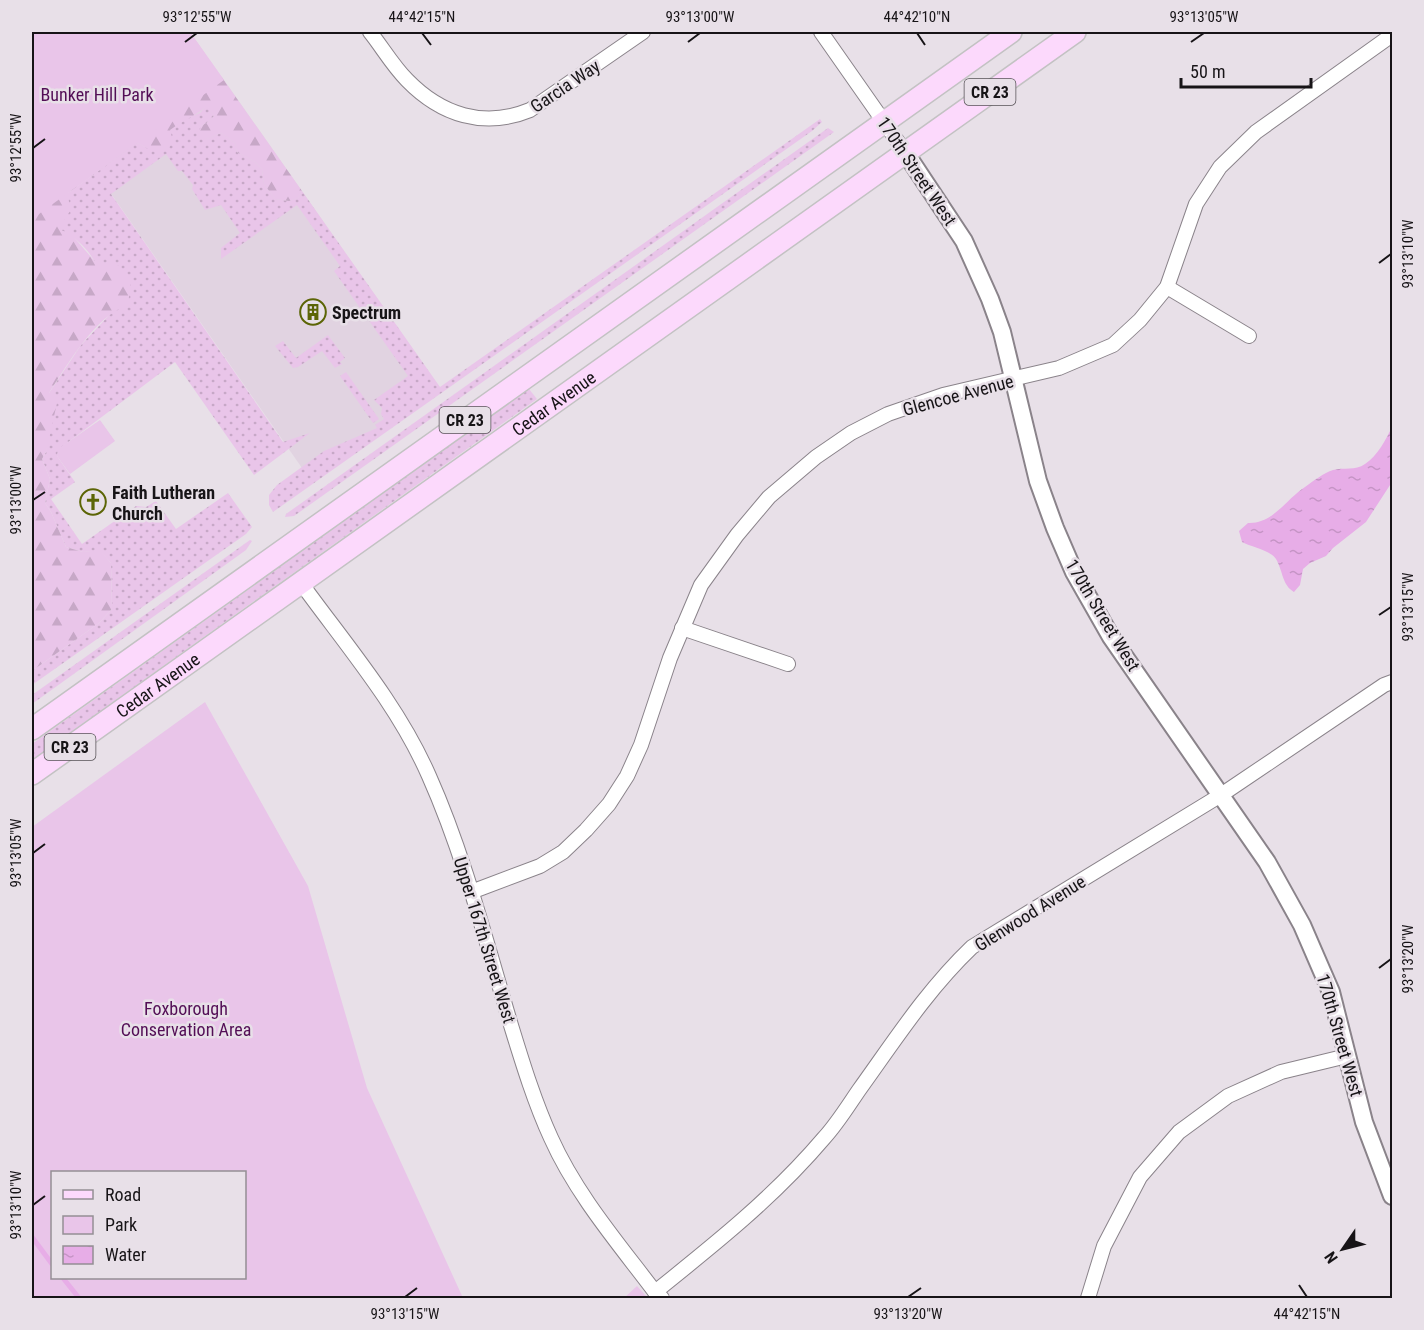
<svg xmlns="http://www.w3.org/2000/svg" width="1424" height="1330" font-family="'Roboto Condensed',sans-serif">
  <style>
    .built { fill: #e1d3e1 }
    .grass { fill: url(#grass-dots) }
    .forest { fill: url(#forest-firs) }
    .green { fill: #e9c5e9; fill-rule: evenodd }
    .water { fill: url(#water-ripples) }
    .lines { fill: none; stroke-linecap: round; stroke-linejoin: round }
    .stream { stroke: #e7ade7; stroke-width: 5 }
    .minor-casing { stroke: #8a838a; stroke-width: 16 }
    .tertiary-casing { stroke: #8a838a; stroke-width: 20 }
    .primary-casing { stroke: #c3c2c3; stroke-width: 24 }
    .minor { stroke: #fff; stroke-width: 14 }
    .tertiary { stroke: #fff; stroke-width: 16 }
    .primary { stroke: #fcd9fc; stroke-width: 21 }
    .ticks { fill: none; stroke: #171417; stroke-width: 2 }
    .labels { text-anchor: middle; dominant-baseline: central; stroke-width: 5; stroke-linejoin: round; paint-order: stroke }
    .shield { fill: #e8e0e8; stroke: #565156; stroke-width: 1.5 }
    .shield-label { font-size: 16px; font-weight: bold; fill: #171417 }
    .street-label { font-size: 18px; fill: #171417; stroke: #e8e0e8 }
    .park-label { font-size: 18px; fill: #530e56; stroke: #e8e0e8 }
    .poi-label { font-size: 18px; font-weight: bold; fill: #171417; stroke: #e8e0e8; text-anchor: start }
    .neatline { fill: none; stroke: #171417; stroke-width: 2 }
    .ticks-label { font-size: 15px; text-anchor: middle; fill: #171417 }
  </style>
  <defs>
    <pattern id="grass-dots" width="8" height="8" patternUnits="userSpaceOnUse" patternTransform="scale(1.5)"><rect width="8" height="8" fill="#e9c5e9"/><path d="M2 2h.1M6 6h.1" fill="none" stroke="#c7a8c7" stroke-width="1.8" stroke-linecap="round"/></pattern>
    <pattern id="forest-firs" width="22" height="20" patternUnits="userSpaceOnUse" patternTransform="scale(1.5)"><rect width="22" height="20" fill="#e9c5e9"/><path d="M5 1l3.5 6h-7zM16 11l3.5 6h-7z" fill="#c7a8c7"/></pattern>
    <pattern id="water-ripples" width="26" height="14" patternUnits="userSpaceOnUse" patternTransform="scale(1.5)"><rect width="26" height="14" fill="#e7ade7"/><path d="M2 4q2-2 4 0t4 0M15 11q2-2 4 0t4 0" fill="none" stroke="#c594c5"/></pattern>
  </defs>
  <rect width="100%" height="100%" fill="#e8e0e8"/>
  <!-- built -->
  <path class="built" d="M224 80 440 388 311 481 96 172Z"/>
  <!-- grass -->
  <g class="grass">
    <path d="M207 105 214 116 208 122 201 126 207 139 221 133 235 143 237 152 255 162 262 169 264 184 275 199 289 201 298 198 302 191 440 387 820 119 822 122 812 131 273 512 269 505V495L277 485 324 451 377 428 375 425 384 419 381 414 382 408 374 400 408 376 334 271 340 266 297 205 221 259V248L240 233 221 205 205 210 192 189 193 185 182 171H178L166 154 111 194 283 442 310 433 254 475 175 362 59 449 57 456 75 482 51 499 82 544 136 506 146 507 156 501 176 529 228 493 252 527 246 534 32 685V671L99 623 112 609 111 563 100 551 83 552 66 547 51 512 45 503 50 479 42 459 46 452 49 393 81 345 115 309C102 276 94 244 58 229L68 193 137 143 147 148 183 120 200 113Z"/>
    <path d="M828 128 834 132 294 516 285 517 286 514Z"/>
    <path d="M328 335 345 358 340 362 342 364 335 368 322 351 298 367 293 368 275 346 283 341 296 358Z"/>
    <path d="M346 372 379 419 373 423 340 376Z"/>
    <path d="M529 389 537 399 32 760V744Z"/>
    <path d="M250 540 252 541 246 550 32 704V695Z"/>
  </g>
  <!-- forest -->
  <path class="forest" d="M32 32H190L302 191 298 198 289 201 275 199 264 184 262 169 255 162 237 152 235 143 221 133 207 139 199 132 201 126 208 122 214 116 207 106C197 115 182 121 170 130L173 141 168 149 157 153 137 143 68 193 70 211 59 229 72 235 98 265 115 262 131 280 128 305C95 316 68 364 49 393L57 403 46 452 42 459 50 479 45 503 51 512 66 547 83 552 100 550 111 563 112 609 99 623 32 671Z"/>
  <!-- green -->
  <g class="green">
    <path d="M32 32H190L224 80 32 219Z"/>
    <path d="M100 420 115 441 70 474 57 456 58 449Z"/>
    <path d="M205 702 308 886 367 1088 463 1298H32V827ZM52 1172H244V1278H52Z"/>
    <path d="M637 1286 646 1296 644 1298H624Z"/>
  </g>
  <!-- water -->
  <path class="water" d="M1392 427V482L1366 522 1333 548 1326 556 1310 563 1303 569 1300 585 1294 592C1282 585 1283 571 1276 559 1270 550 1251 547 1242 542L1239 531 1248 523C1273 524 1285 500 1305 487 1313 481 1324 473 1333 470 1344 467 1355 471 1365 464 1378 455 1385 441 1392 427Z"/>
  <g class="lines">
    <!-- stream -->
    <g class="stream">
      <path d="M32 1237 52 1264"/>
      <path d="M63 1278 79 1298"/>
    </g>
    <!-- minor casing -->
    <g class="minor-casing">
      <g id="minor">
        <path d="M370 32C382 47 393 66 407 80 441 115 484 129 530 110L643 32"/>
        <path d="M821 32 905 152"/>
        <path d="M1167 287 1249 336"/>
        <path d="M301 583C346 645 398 705 429 776 463 852 486 941 510 1022 522 1061 534 1101 551 1138 576 1194 618 1243 655 1292L662 1298"/>
        <path d="M682 628 788 664"/>
        <path d="M471 892 540 866 563 852 586 830 609 804 627 776 641 745 670 658 701 585 737 535 769 497 816 457 851 433 888 414 943 395 1059 368 1113 345 1140 320 1167 287 1196 204 1220 167 1256 132 1392 35"/>
        <path d="M655 1292C715 1244 774 1197 824 1138 837 1124 848 1106 859 1090 895 1040 927 990 972 947L1221 795 1384 685 1392 682"/>
        <path d="M1088 1298 1104 1246 1140 1177 1179 1132 1228 1096 1281 1072 1347 1056"/>
      </g>
    </g>
    <!-- tertiary casing -->
    <g class="tertiary-casing">
      <path id="tertiary" d="M905 152 964 241 990 299 1002 332 1038 481 1055 528 1074 572 1111 637 1267 862 1302 925 1331 992 1364 1122 1392 1196"/>
    </g>
    <!-- primary casing -->
    <g class="primary-casing">
      <g id="primary">
        <path d="M32 729 1011 32"/>
        <path id="s1" d="M32 774 1075 32"/>
      </g>
    </g>
    <!-- minor -->
    <use href="#minor" class="minor"/>
    <!-- tertiary -->
    <use href="#tertiary" class="tertiary"/>
    <!-- primary -->
    <use href="#primary" class="primary"/>
  </g>
  <!-- ticks -->
  <path class="ticks" d="M422 33 431 45M917 33 925 45M185 42 197 33M688 42 700 33M1191 42 1204 33M33 148 45 139M1379 263 1391 254M33 500 45 492M1379 615 1391 607M33 853 45 844M1379 968 1391 959M33 1205 45 1196M1299 1285 1307 1297M405 1297 417 1288M908 1297 921 1288"/>
  <!-- icons -->
  <defs>
    <g id="building-ring" transform="scale(1.35)"><circle r="9.5" fill="#e8e0e8" stroke="#5c6506" stroke-width="1.5"/><path d="M-4-6H4V6H1V3H-1V6H-4ZM-2.5-4.3h1.7v1.8h-1.7ZM.8-4.3h1.7v1.8H.8ZM-2.5-1h1.7V.8h-1.7ZM.8-1h1.7V.8H.8Z" fill="#5c6506"/></g>
    <g id="church-ring" transform="scale(1.35)"><circle r="9.5" fill="#e8e0e8" stroke="#5c6506" stroke-width="1.5"/><path d="M-1.2-6h2.4v3.5h3.3v2.4h-3.3V6h-2.4V-.1h-3.3v-2.4h3.3Z" fill="#5c6506"/></g>
  </defs>
  <g fill-rule="evenodd">
    <use href="#building-ring" x="313" y="312"/>
    <use href="#church-ring" x="93" y="502"/>
  </g>
  <g class="labels">
    <!-- shield labels -->
    <g class="shield">
      <rect x="964.5" y="79" width="51" height="26" rx="4.5"/>
      <rect x="439.5" y="407" width="51" height="26" rx="4.5"/>
      <rect x="44.5" y="734" width="51" height="26" rx="4.5"/>
    </g>
    <g class="shield-label">
      <text x="990" y="92">CR 23</text>
      <text x="465" y="420">CR 23</text>
      <text x="70" y="747">CR 23</text>
    </g>
    <!-- street labels -->
    <g class="street-label">
      <text transform="translate(565 86) rotate(-34)">Garcia Way</text>
      <text transform="translate(917 171) rotate(56)">170th Street West</text>
      <text transform="translate(958 395) rotate(-15)">Glencoe Avenue</text>
      <text stroke="none"><textPath href="#s1" startOffset="640">Cedar Avenue</textPath></text>
      <text transform="translate(1103 615) rotate(59)">170th Street West</text>
      <text stroke="none"><textPath href="#s1" startOffset="154">Cedar Avenue</textPath></text>
      <text transform="translate(1030 913) rotate(-32)">Glenwood Avenue</text>
      <text transform="translate(485 940) rotate(73)">Upper 167th Street West</text>
      <text transform="translate(1340 1035) rotate(74)">170th Street West</text>
    </g>
    <!-- park labels -->
    <g class="park-label">
      <text x="97" y="94">Bunker Hill Park</text>
      <text x="186" y="1008">Foxborough<tspan x="186" dy="21">Conservation Area</tspan></text>
    </g>
    <!-- poi labels -->
    <g class="poi-label">
      <text x="332" y="312">Spectrum</text>
      <text x="112" y="492">Faith Lutheran<tspan x="112" dy="21">Church</tspan></text>
    </g>
  </g>
  <!-- border -->
  <rect width="1424" height="1330" fill="none" stroke="#e8e0e8" stroke-width="66"/>
  <!-- legend -->
  <rect x="51" y="1171" width="195" height="108" fill="#e8e0e8" stroke="#948e94" stroke-width="1.5"/>
  <rect x="63" y="1190" width="30" height="9" fill="#fcd9fc" stroke="#948e94" stroke-width="1.5"/>
  <text x="105" y="1201" font-size="18" fill="#171417">Road</text>
  <rect x="63" y="1216" width="30" height="18" fill="#e9c5e9" stroke="#948e94" stroke-width="1.5"/>
  <text x="105" y="1231" font-size="18" fill="#171417">Park</text>
  <rect x="63" y="1246" width="30" height="18" fill="url(#water-ripples)" stroke="#948e94" stroke-width="1.5"/>
  <text x="105" y="1261" font-size="18" fill="#171417">Water</text>
  <!-- north arrow -->
  <g transform="translate(1343 1249) rotate(235)" stroke="#e8e0e8" stroke-width="4.5" paint-order="stroke">
  <path d="M0-4.5L10 22L0 15L-10 22Z" fill="#171417"/>
  <text y="-9" font-size="16" font-weight="bold" text-anchor="middle" fill="#171417">N</text>
  </g>
  <!-- scale -->
  <path d="M1181 78v9h130v-9" fill="none" stroke="#171417" stroke-width="3"/>
  <text x="1190" y="78" font-size="18" fill="#171417" stroke="#e8e0e8" stroke-width="4.5" paint-order="stroke">50 m</text>
  <rect x="33" y="33" width="1358" height="1264" class="neatline"/>
  <g class="ticks-label">
    <text x="197" y="22">93°12'55"W</text>
    <text x="422" y="22">44°42'15"N</text>
    <text x="700" y="22">93°13'00"W</text>
    <text x="917" y="22">44°42'10"N</text>
    <text x="1204" y="22">93°13'05"W</text>
    <text transform="translate(16 148) rotate(-90)" y="5">93°12'55"W</text>
    <text transform="translate(1408 254) rotate(-90)" y="5">93°13'10"W</text>
    <text transform="translate(16 500) rotate(-90)" y="5">93°13'00"W</text>
    <text transform="translate(1408 607) rotate(-90)" y="5">93°13'15"W</text>
    <text transform="translate(16 853) rotate(-90)" y="5">93°13'05"W</text>
    <text transform="translate(1408 959) rotate(-90)" y="5">93°13'20"W</text>
    <text transform="translate(16 1205) rotate(-90)" y="5">93°13'10"W</text>
    <text x="405" y="1319">93°13'15"W</text>
    <text x="908" y="1319">93°13'20"W</text>
    <text x="1307" y="1319">44°42'15"N</text>
  </g>
</svg>
